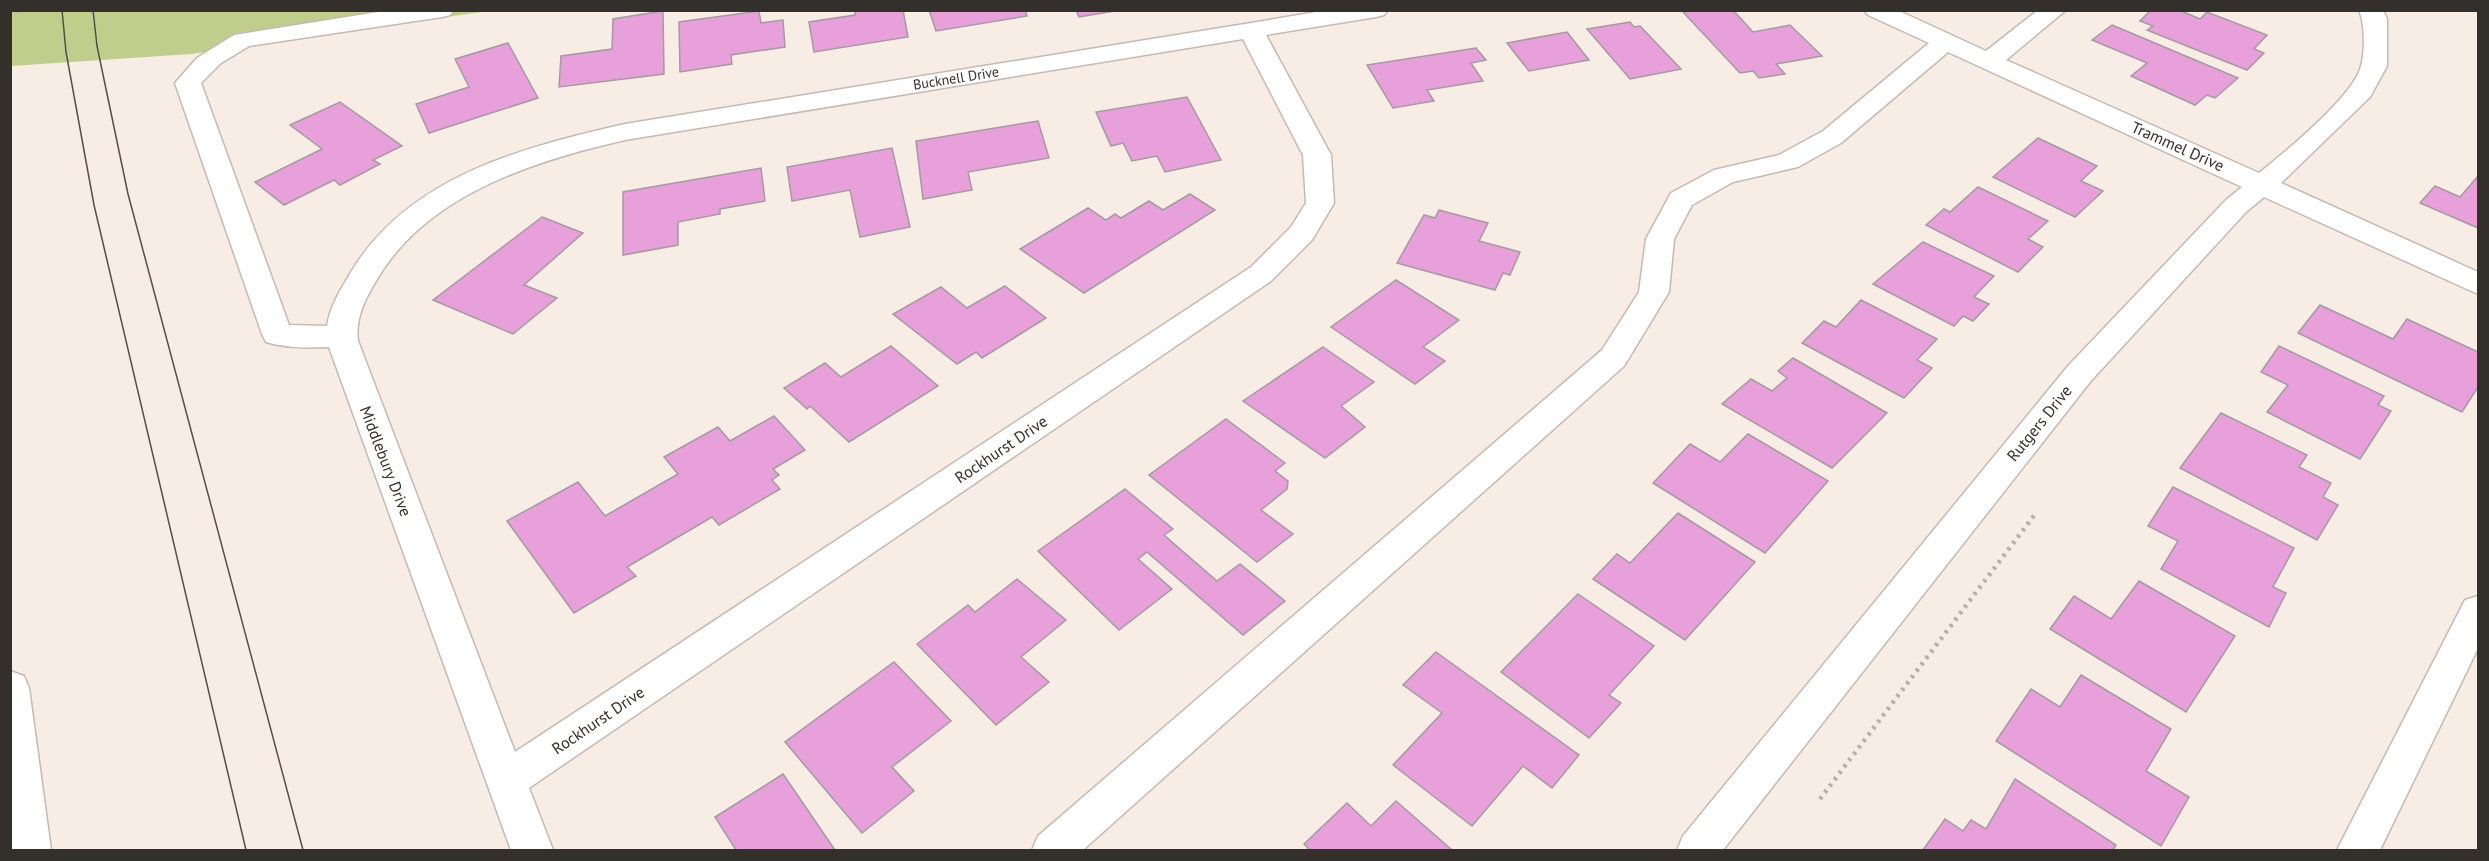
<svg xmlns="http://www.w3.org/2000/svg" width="2489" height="861" font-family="'PT Sans',sans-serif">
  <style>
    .green { fill: #c0ce8c }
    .building { fill: #e7a0d9; stroke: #a49aa2; stroke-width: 1.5 }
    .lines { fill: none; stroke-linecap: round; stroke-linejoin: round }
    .minor-casing { stroke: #c4bab1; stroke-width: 3 }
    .path-far1 { stroke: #b7afa7; stroke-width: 3; stroke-dasharray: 2 4; stroke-linecap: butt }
    .path { stroke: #b7afa7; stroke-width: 4.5; stroke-dasharray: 3 5; stroke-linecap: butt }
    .minor { fill: #fff; fill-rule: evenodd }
    .tram { stroke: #544f4a; stroke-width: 1.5 }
    .labels { text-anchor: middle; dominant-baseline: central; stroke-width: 4.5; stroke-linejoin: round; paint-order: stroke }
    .far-street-label { font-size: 14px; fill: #332f2b; stroke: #fefcfa }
    .street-label { font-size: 16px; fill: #332f2b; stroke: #fefcfa }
  </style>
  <rect width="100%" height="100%" fill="#f7ede4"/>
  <!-- green -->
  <path class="green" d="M11 11H488L191 54 11 66Z"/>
  <!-- building -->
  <g class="building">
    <path d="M855 10H903L908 37 814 52 809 22 855 15Z"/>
    <path d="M929 10H1025L1027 16 936 31Z"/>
    <path d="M1076 10H1121L1079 17Z"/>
    <path d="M1694 10H1733L1753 32 1790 25 1822 56 1776 64 1785 74 1759 78 1753 71 1740 73 1683 12Z"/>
    <path d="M2151 10H2179L2200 19 2207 12 2267 35 2254 49 2264 53 2247 70 2147 30 2153 26 2140 21Z"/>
    <path d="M663 11 664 74 559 87 561 56 612 49 613 19Z"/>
    <path d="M759 11 761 23 783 20 785 47 731 55 732 64 680 72 679 22Z"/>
    <path d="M1630 22 1634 27 1640 26 1681 69 1630 79 1587 29Z"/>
    <path d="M2112 25 2238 78 2215 98 2207 95 2195 105 2131 76 2147 63 2092 40Z"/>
    <path d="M1567 32 1589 60 1529 71 1507 43Z"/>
    <path d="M508 43 538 98 429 133 416 104 469 87 455 59Z"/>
    <path d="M1476 48 1486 60 1471 63 1483 81 1427 90 1434 101 1393 108 1367 65Z"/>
    <path d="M1187 97 1221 160 1165 172 1157 156 1132 161 1123 143 1111 146 1096 112Z"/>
    <path d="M340 102 402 146 373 160 380 164 340 185 334 180 284 205 255 182 322 149 290 125Z"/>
    <path d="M1038 121 1049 158 968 172 972 190 923 199 916 141Z"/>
    <path d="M2038 138 2097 166 2081 181 2103 191 2075 217 1993 177Z"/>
    <path d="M892 148 910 227 860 237 850 190 792 201 787 167Z"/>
    <path d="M761 168 765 201 720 209V214L678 222V245L623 255V192Z"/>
    <path d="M2478 176V228L2420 203 2435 186 2460 197Z"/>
    <path d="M1978 187 2048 221 2028 239 2043 247 2018 272 1926 225 1944 209 1950 212Z"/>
    <path d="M1190 194 1215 210 1084 293 1020 249 1088 208 1106 220 1115 214 1121 218 1149 201 1163 210Z"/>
    <path d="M1439 210 1488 223 1479 241 1520 252 1510 275 1503 273 1495 290 1397 263 1424 215 1435 218Z"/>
    <path d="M542 217 583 233 524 285 557 298 513 334 433 300Z"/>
    <path d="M1923 242 1994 276 1974 297 1989 304 1973 321 1963 316 1954 326 1873 284Z"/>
    <path d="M1396 280 1459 320 1423 347 1445 361 1415 384 1331 327Z"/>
    <path d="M1005 286 1046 318 982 358 976 352 957 364 893 314 941 287 967 308Z"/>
    <path d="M1861 300 1937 339 1917 360 1932 368 1904 398 1802 343 1824 321 1836 327Z"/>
    <path d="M2320 305 2393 339 2407 319 2478 352V387L2462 412 2298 333Z"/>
    <path d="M891 346 938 386 849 442 810 406 807 409 784 388 825 363 841 377Z"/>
    <path d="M2279 346 2384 396 2378 405 2391 411 2360 459 2267 412 2288 385 2261 372Z"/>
    <path d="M1323 347 1374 382 1341 406 1365 427 1325 458 1243 401Z"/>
    <path d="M1793 358 1887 413 1832 468 1722 404 1751 379 1772 391 1787 378 1778 371Z"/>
    <path d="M2221 413 2307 455 2299 467 2331 483 2323 497 2338 505 2317 540 2180 468Z"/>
    <path d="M774 416 805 450 773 469 779 475 772 480 780 489 719 525 712 517 627 567 636 576 574 613 507 521 578 482 605 516 678 474 664 457 718 427 730 441Z"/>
    <path d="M1226 419 1285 463 1275 471 1288 481 1287 489 1261 510 1293 534 1257 562 1149 475Z"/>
    <path d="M1748 434 1828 481 1765 553 1653 483 1690 444 1720 462Z"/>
    <path d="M2173 487 2294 548 2273 587 2286 593 2269 627 2161 569 2178 541 2148 526Z"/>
    <path d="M1125 489 1173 529 1164 535 1217 581 1240 564 1285 601 1243 635 1147 552 1138 559 1172 589 1119 630 1038 551Z"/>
    <path d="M1678 513 1755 562 1685 640 1593 579 1617 554 1630 563Z"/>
    <path d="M1017 579 1066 620 1021 657 1049 682 996 725 917 644 968 605 975 612Z"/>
    <path d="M2139 581 2235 636 2186 712 2050 629 2074 596 2111 619Z"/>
    <path d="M1578 594 1654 646 1609 695 1621 703 1589 738 1501 672Z"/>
    <path d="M1436 652 1579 755 1552 788 1523 766 1472 826 1393 765 1442 713 1403 685Z"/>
    <path d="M894 662 951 721 892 767 914 791 862 833 785 742Z"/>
    <path d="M2081 675 2171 729 2146 771 2189 797 2161 846 1996 741 2031 689 2060 707Z"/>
    <path d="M783 774 835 850H736L715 817Z"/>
    <path d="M2015 779 2116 845 2113 850H1923L1945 819 1963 831 1971 820 1986 829Z"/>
    <path d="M1396 801 1452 850H1310L1304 844 1347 803 1371 826Z"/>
  </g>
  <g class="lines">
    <!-- minor casing -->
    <g class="minor-casing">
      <g id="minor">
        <path d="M391 10H454L450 15 442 17 249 46 221 63 201 83 289 325 327 326C330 306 341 289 351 272 409 176 524 147 625 124L1251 23 1328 10H1388L1384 15 1376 17 1266 35 1331 155 1334 203 1312 240 1271 281 529 788 553 850H511L329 347C307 348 287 348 266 342L262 334 175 83 197 58 234 35ZM1243 39 1303 155 1306 203 1291 227 1251 267 515 752 358 341C355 319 365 299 376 281 426 194 534 161 625 140Z"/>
        <path d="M1864 10H1897L1986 51 2038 10H2066L2006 60 2259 173C2285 152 2353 97 2361 66 2365 52 2365 24 2359 10H2383L2387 19V66L2370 97 2281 183 2478 272V294L2264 197 2246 212 2090 382 1723 850H1677L1683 836 2068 366 2226 200 2242 187 1948 52 1841 143 1798 167 1733 182 1692 205 1674 239 1669 292 1624 366 1083 850H1032L1038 836 1602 350 1639 292 1646 239 1671 193 1714 170 1779 155 1823 131 1929 43 1868 15Z"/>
        <path d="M2478 596V648L2380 850H2337L2465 600Z"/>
        <path d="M10 671 24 676 29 688 51 850H10Z"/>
      </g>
    </g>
    <!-- path-far1 -->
    <path class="path-far1" d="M10 13 26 10"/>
    <!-- path -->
    <path class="path" d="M1820 799 2036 513"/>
    <!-- minor -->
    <use href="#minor" class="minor"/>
    <!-- tram -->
    <g class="tram">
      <path d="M62 10 66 52 94 205 246 850"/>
      <path d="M93 10 97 46 128 194 303 850"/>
    </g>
  </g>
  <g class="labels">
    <!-- far-street labels -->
    <g class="far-street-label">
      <text transform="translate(956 78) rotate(-9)">Bucknell Drive</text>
    </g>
    <!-- street labels -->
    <g class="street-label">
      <text transform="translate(2178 146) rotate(24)">Trammel Drive</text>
      <text transform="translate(2039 423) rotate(-51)">Rutgers Drive</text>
      <text transform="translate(1001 449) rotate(-34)">Rockhurst Drive</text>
      <text transform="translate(386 461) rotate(69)">Middlebury Drive</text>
      <text transform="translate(598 720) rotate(-34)">Rockhurst Drive</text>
    </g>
  </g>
  <!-- border -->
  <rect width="2489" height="861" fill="none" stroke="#332f2b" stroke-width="24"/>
</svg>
